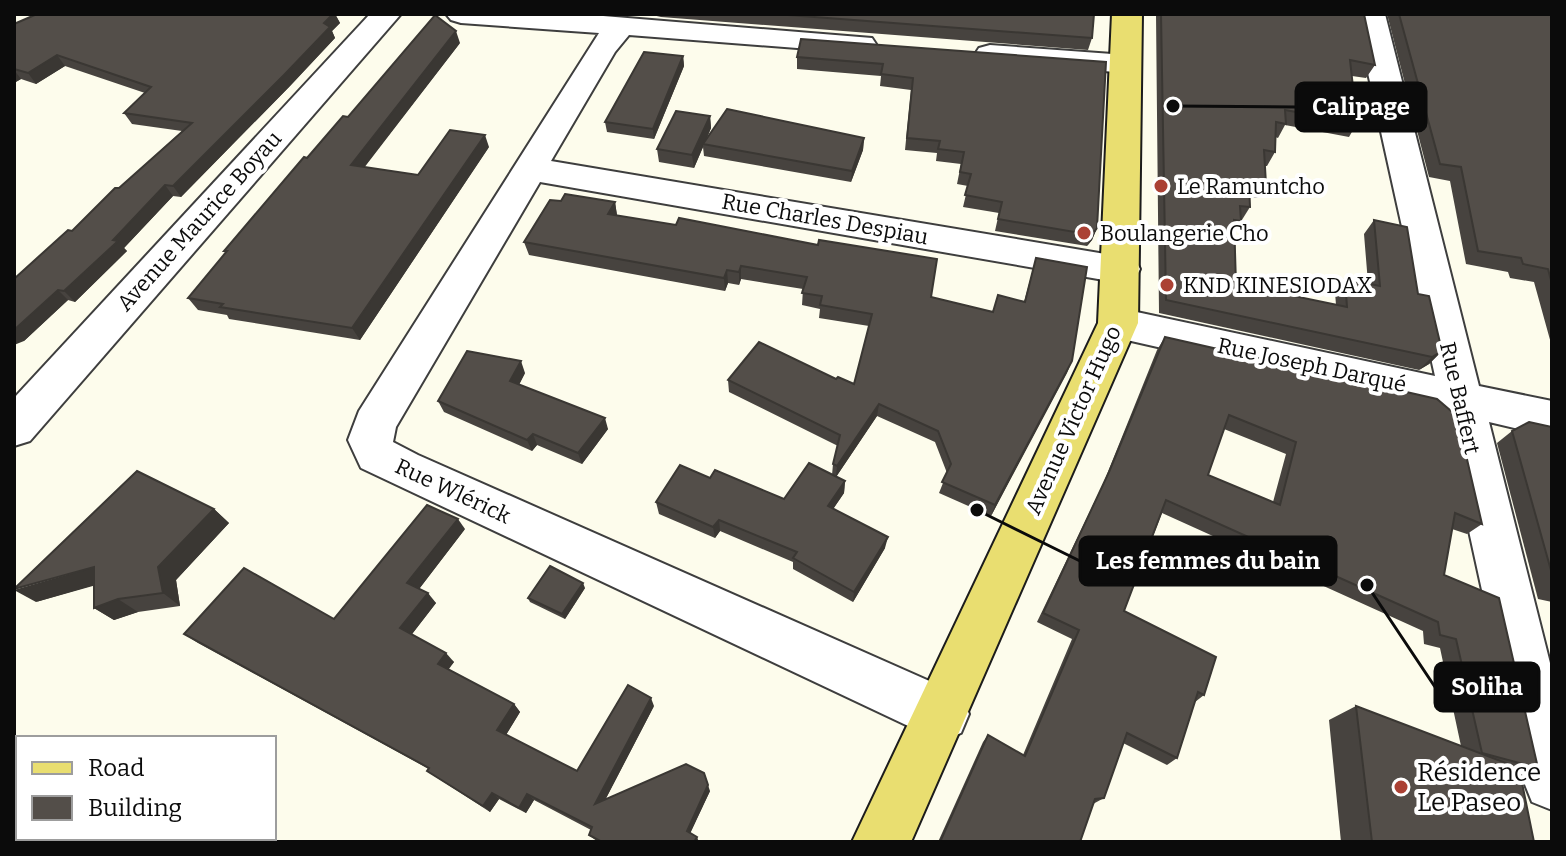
<svg xmlns="http://www.w3.org/2000/svg" width="1566" height="856" font-family="Bitter,serif">
  <style>
    .lines { fill: none; stroke-linecap: round; stroke-linejoin: round }
    .minor-casing { stroke: #3e3e3e; stroke-width: 4 }
    .major-casing { stroke: #1c1c1c; stroke-width: 4 }
    .minor { fill: #fff; fill-rule: evenodd }
    .major { fill: #e9de70; fill-rule: evenodd }
    .wall { fill: #47433f; fill-rule: evenodd }
    .shaded-wall { fill: #3a3733 }
    .building { fill: #534e49; stroke: #3a3733; stroke-width: 2; fill-rule: evenodd }
    .poi-dot { fill: #ab4134; stroke: #fff; stroke-width: 3 }
    .labels { text-anchor: middle; dominant-baseline: central; stroke-width: 8; stroke-linejoin: round; paint-order: stroke }
    .poi-label { font-size: 22px; fill: #0b0b0b; stroke: #fff; text-anchor: start }
    .street-label { font-size: 22px; fill: #0b0b0b; stroke: #fff }
    .near-poi-label { font-size: 26px; fill: #0b0b0b; stroke: #fff; text-anchor: start }
    .leader { fill: none; stroke: #0b0b0b; stroke-width: 3 }
    .callout-dot { fill: #0b0b0b; stroke: #fff; stroke-width: 3 }
    .callout { fill: #0b0b0b; stroke: #0b0b0b; stroke-width: 3 }
    .callout-label { font-size: 24px; text-anchor: middle; font-weight: bold; fill: #fff }
  </style>
  <rect width="100%" height="100%" fill="#fdfcec"/>
  <g class="lines">
    <!-- minor casing -->
    <g class="minor-casing">
      <g id="minor">
        <path d="M370 14H401L30 441 14 446V398Z"/>
        <path d="M446 14H579L872 38 876 44 872 50 861 53 629 35 615 52 551 161 1135 259 1140 269 1135 279 1121 283 540 182 396 427 393 442 418 455 961 695 969 714 961 733 942 741 923 733 361 468 348 440 359 411 599 33 461 23 451 20Z"/>
        <path d="M1355 14H1385L1479 386 1552 401V437L1489 422 1552 671V810L1532 802 1524 782 1443 412 1118 338 1104 334 1098 323 1104 312 1118 308 1435 376Z"/>
        <path d="M990 45 1126 55 1137 57 1141 64 1137 71 1126 73 979 60 975 54 979 48Z"/>
        <path d="M14 767 18 769V828L14 826Z"/>
        <path d="M49 838H113L114 842H50Z"/>
      </g>
    </g>
    <!-- major casing -->
    <g class="major-casing">
      <path id="major" d="M1112 14H1142L1138 323 911 842H852L1098 323Z"/>
    </g>
    <!-- minor -->
    <use href="#minor" class="minor"/>
    <!-- major -->
    <use href="#major" class="major"/>
  </g>
  <!-- wall -->
  <g class="wall">
    <path d="M37 14H335L340 23 332 31 335 38 290 86 181 197 173 196 124 248 127 251 75 302 68 300 24 341 72 231 182 131 132 124 124 113 145 93 65 66 36 84 21 79 14 83V24Z"/>
    <path d="M648 14H1094L1092 38 1088 50 661 17Z"/>
    <path d="M1156 14H1364L1375 65 1366 78 1352 76 1357 123 1349 137 1285 125 1278 138 1275 137V152L1267 166H1265L1266 184 1258 198 1250 197V207L1235 231 1236 284 1336 305 1335 292 1345 279 1368 283 1364 234 1374 220 1418 294 1442 351 1429 364 1419 370 1159 313Z"/>
    <path d="M1387 14H1552V347L1534 282 1510 278 1508 272 1466 264 1450 181 1429 177Z"/>
    <path d="M460 43 364 167 418 175 489 147 360 340 229 319 227 315 198 310 188 298 226 253 224 251 307 158 348 117Z"/>
    <path d="M683 56 684 66 654 139 607 132 605 122Z"/>
    <path d="M797 57 1106 62 1097 228 1092 240 1087 246 995 231 999 213 963 207 968 186 957 184 961 164 936 161 937 153 905 150 911 90 880 86 881 76 797 69Z"/>
    <path d="M710 116 711 128 707 138H864L863 150 851 182 704 156 703 147 694 168 659 162 657 149Z"/>
    <path d="M561 201 615 202 617 216 931 297 993 312 1024 302 1036 258 1072 361 991 516 939 493 947 473 935 442 877 416 836 477 845 481 844 493 833 509 885 548 853 602 793 569V562L720 531 715 538 659 514 656 502 710 478 784 499 832 475 833 464 838 446 729 392 728 380 836 379 854 384 869 326 819 318 820 309 802 305 803 289 741 279 739 285 728 283 725 291 529 255 524 242Z"/>
    <path d="M1165 337 1482 524 1467 534 1452 529 1444 575 1538 768 1520 774 1534 842H1341L1329 720 1356 706 1461 746 1440 648 1424 644 1423 631 1162 513 1124 611 1204 695 1195 702 1177 758 1167 765 1123 743 1104 798 1093 804 1080 842H938L983 742 988 735 1023 755 1072 639 1037 622 1103 484 1157 350ZM1224 429 1286 454 1273 502 1208 475Z"/>
    <path d="M525 373 519 385 608 429 582 464 537 445 532 451 444 412 438 401Z"/>
    <path d="M1552 427V602L1538 599 1497 443 1512 431Z"/>
    <path d="M214 509 229 523 176 580 180 606 138 612 114 620 94 608V585L36 602Z"/>
    <path d="M465 529 419 589 436 603 412 634 454 662 448 669 514 704 520 712 506 735 577 771 654 706 605 800 710 791 690 833 697 837 699 842H598L589 835 591 830 534 800 526 813 499 799 490 812 436 777 427 771 429 769 198 643 184 634 334 619Z"/>
    <path d="M585 588 565 619 530 602 528 598Z"/>
  </g>
  <!-- shaded-wall -->
  <g class="shaded-wall">
    <path d="M333 14H335L340 23 332 31 335 38 290 86 181 197 173 186Z"/>
    <path d="M456 31 460 43 357 177 351 165Z"/>
    <path d="M57 55 65 66 36 84 28 73Z"/>
    <path d="M683 56 684 66 654 139 653 129Z"/>
    <path d="M14 70 21 79 14 83Z"/>
    <path d="M710 116 711 128 704 144H703V147L694 168 692 155Z"/>
    <path d="M485 135 489 147 360 340 352 328Z"/>
    <path d="M864 138 863 150 851 182 852 171Z"/>
    <path d="M165 185 173 196 124 248 127 251 75 302 64 291Z"/>
    <path d="M615 202 617 215 611 227 608 214Z"/>
    <path d="M1097 228 1092 240 1087 246 1092 235Z"/>
    <path d="M741 266V279L739 285V272Z"/>
    <path d="M727 270 728 283 725 291 724 278Z"/>
    <path d="M58 290 68 300 24 341 14 345V330Z"/>
    <path d="M1442 351 1429 364 1419 370 1432 357Z"/>
    <path d="M521 361 525 373 515 392 510 381Z"/>
    <path d="M1072 361 1067 373 991 516 995 505Z"/>
    <path d="M879 404 877 416 836 477 837 466Z"/>
    <path d="M605 418 608 429 582 464 578 453Z"/>
    <path d="M533 434 537 445 532 451 527 440Z"/>
    <path d="M845 481 844 493 827 518 828 506Z"/>
    <path d="M214 509 229 523 176 580 180 606 163 593 158 567Z"/>
    <path d="M458 519 465 529 416 593 407 583Z"/>
    <path d="M719 520 720 531 715 538 713 527Z"/>
    <path d="M888 537 885 548 853 602 854 592Z"/>
    <path d="M94 567 114 580 36 602 14 590Z"/>
    <path d="M583 583 585 588 565 619 562 614Z"/>
    <path d="M428 593 436 603 409 638 400 628Z"/>
    <path d="M118 599 138 612 114 620 94 608Z"/>
    <path d="M446 653 454 662 446 673 438 664Z"/>
    <path d="M651 698 654 706 600 810 595 804Z"/>
    <path d="M514 704 520 712 504 738 497 730Z"/>
    <path d="M708 785 710 791 689 836 687 831Z"/>
    <path d="M492 793 499 799 490 812 483 806Z"/>
    <path d="M527 794 534 800 526 813 519 808Z"/>
  </g>
  <!-- building -->
  <g class="building">
    <path d="M37 14H333L324 23 330 27 284 75 173 186 165 185 113 240 118 241 64 291 58 290 14 330V279L68 230 72 231 115 188H119L192 123 124 113 151 87 57 55 28 73 14 69V24Z"/>
    <path d="M775 14H1094L1092 38Z"/>
    <path d="M1161 14H1364L1375 65 1350 60 1357 123 1285 110 1286 124 1276 122 1275 152 1264 150 1266 184 1249 182 1250 207 1240 206 1241 221 1234 220 1236 284 1347 307 1345 279 1380 286 1374 220 1407 227 1418 294 1429 296 1442 351 1432 357 1166 300Z"/>
    <path d="M1399 14H1552V284L1548 269 1523 264 1521 258 1478 251 1461 167 1440 164Z"/>
    <path d="M435 15 456 31 351 165 418 175 450 130 485 135 352 328 220 307 223 304 188 298 227 251H224L304 157 307 158 343 116 348 117Z"/>
    <path d="M801 39 1106 62 1097 228 1092 235 998 219 1002 202 965 195 971 174 960 172 964 152 938 149 940 141 907 138 913 78 881 74 883 64 797 57Z"/>
    <path d="M644 52 683 56 653 129 605 122Z"/>
    <path d="M727 109 864 138 852 171 703 144Z"/>
    <path d="M676 111 710 116 692 155 657 149Z"/>
    <path d="M565 194 615 202 608 214 676 225 679 218 818 245 819 240 937 259 931 297 993 312 998 295 1025 302 1036 258 1087 267 1072 361 995 505 942 482 951 464 938 431 879 404 837 466 833 464 840 435 728 380 759 342 836 379 838 377 854 384 872 314 820 305 822 296 802 293 807 277 741 266 739 272 727 270 724 278 524 242 550 200 561 201Z"/>
    <path d="M1165 337 1437 399 1457 416 1482 524 1455 513 1444 575 1499 598 1538 768 1482 753 1456 639 1440 635 1438 622 1166 500 1124 611 1216 657 1204 695 1198 692 1177 758 1127 733 1104 798 1095 799 1080 842H940L988 735 1025 756 1079 630 1043 613 1109 472ZM1229 415 1296 442 1280 505 1208 475Z"/>
    <path d="M467 351 521 361 510 381 605 418 578 453 533 434 527 440 438 401Z"/>
    <path d="M1529 422 1552 427V574L1512 431Z"/>
    <path d="M809 463 845 481 828 506 888 537 854 592 793 558 797 552 719 520 713 527 656 502 680 465 710 478 715 470 784 499Z"/>
    <path d="M137 471 214 509 158 567 163 593 118 599 94 608V567L14 589Z"/>
    <path d="M427 505 458 519 407 583 428 593 400 628 446 653 438 664 514 704 497 730 577 771 628 685 651 698 595 804 686 764 704 773 708 785 687 831 697 837 694 842H602L589 835 592 827 527 794 519 808 492 793 483 806 427 771 429 768 184 634 244 568 334 619Z"/>
    <path d="M550 566 583 583 562 614 528 598Z"/>
    <path d="M1356 706 1519 768 1534 842H1372Z"/>
  </g>
  <!-- markers -->
  <g class="poi-dot">
    <circle cx="1161" cy="186" r="8"/>
    <circle cx="1084" cy="233" r="8"/>
    <circle cx="1167" cy="285" r="8"/>
    <circle cx="1401" cy="787" r="8"/>
  </g>
  <g class="labels">
    <!-- poi labels -->
    <g class="poi-label">
      <text x="1177" y="186">Le Ramuntcho</text>
      <text x="1100" y="233">Boulangerie Cho</text>
      <text x="1183" y="285">KND KINESIODAX</text>
    </g>
    <!-- street labels -->
    <g class="street-label">
      <text transform="translate(825 219) rotate(10)">Rue Charles Despiau</text>
      <text transform="translate(199 221) rotate(-48)">Avenue Maurice Boyau</text>
      <text transform="translate(1312 365) rotate(12)">Rue Joseph Darqué</text>
      <text transform="translate(1460 398) rotate(77)">Rue Baffert</text>
      <text transform="translate(1073 420) rotate(-66)">Avenue Victor Hugo</text>
      <text transform="translate(453 491) rotate(25)">Rue Wlérick</text>
    </g>
    <!-- near-poi labels -->
    <g class="near-poi-label">
      <text x="1417" y="772">Résidence<tspan x="1417" dy="30">Le Paseo</tspan></text>
    </g>
  </g>
  <!-- callouts -->
  <path class="leader" d="M1173 106L1296 107M977 510L1080 561M1367 585L1435 687"/>
  <g class="callout-dot">
    <circle cx="1173" cy="106" r="8"/>
    <circle cx="977" cy="510" r="8"/>
    <circle cx="1367" cy="585" r="8"/>
  </g>
  <g class="callout">
    <rect x="1296" y="83" width="130" height="48" rx="8"/>
    <rect x="1080" y="537" width="256" height="48" rx="8"/>
    <rect x="1435" y="663" width="104" height="48" rx="8"/>
  </g>
  <g class="callout-label">
    <text x="1361" y="115">Calipage</text>
    <text x="1208" y="569">Les femmes du bain</text>
    <text x="1487" y="695">Soliha</text>
  </g>
  <!-- border -->
  <rect width="1566" height="856" fill="none" stroke="#0b0b0b" stroke-width="32"/>
  <!-- legend -->
  <rect x="16" y="736" width="260" height="104" fill="#ffffff" stroke="#9d9d9d" stroke-width="2"/>
  <rect x="32" y="762" width="40" height="12" fill="#e9de70" stroke="#9d9d9d" stroke-width="2"/>
  <text x="88" y="776" font-size="24" fill="#0b0b0b">Road</text>
  <rect x="32" y="796" width="40" height="24" fill="#534e49" stroke="#9d9d9d" stroke-width="2"/>
  <text x="88" y="816" font-size="24" fill="#0b0b0b">Building</text>
</svg>
